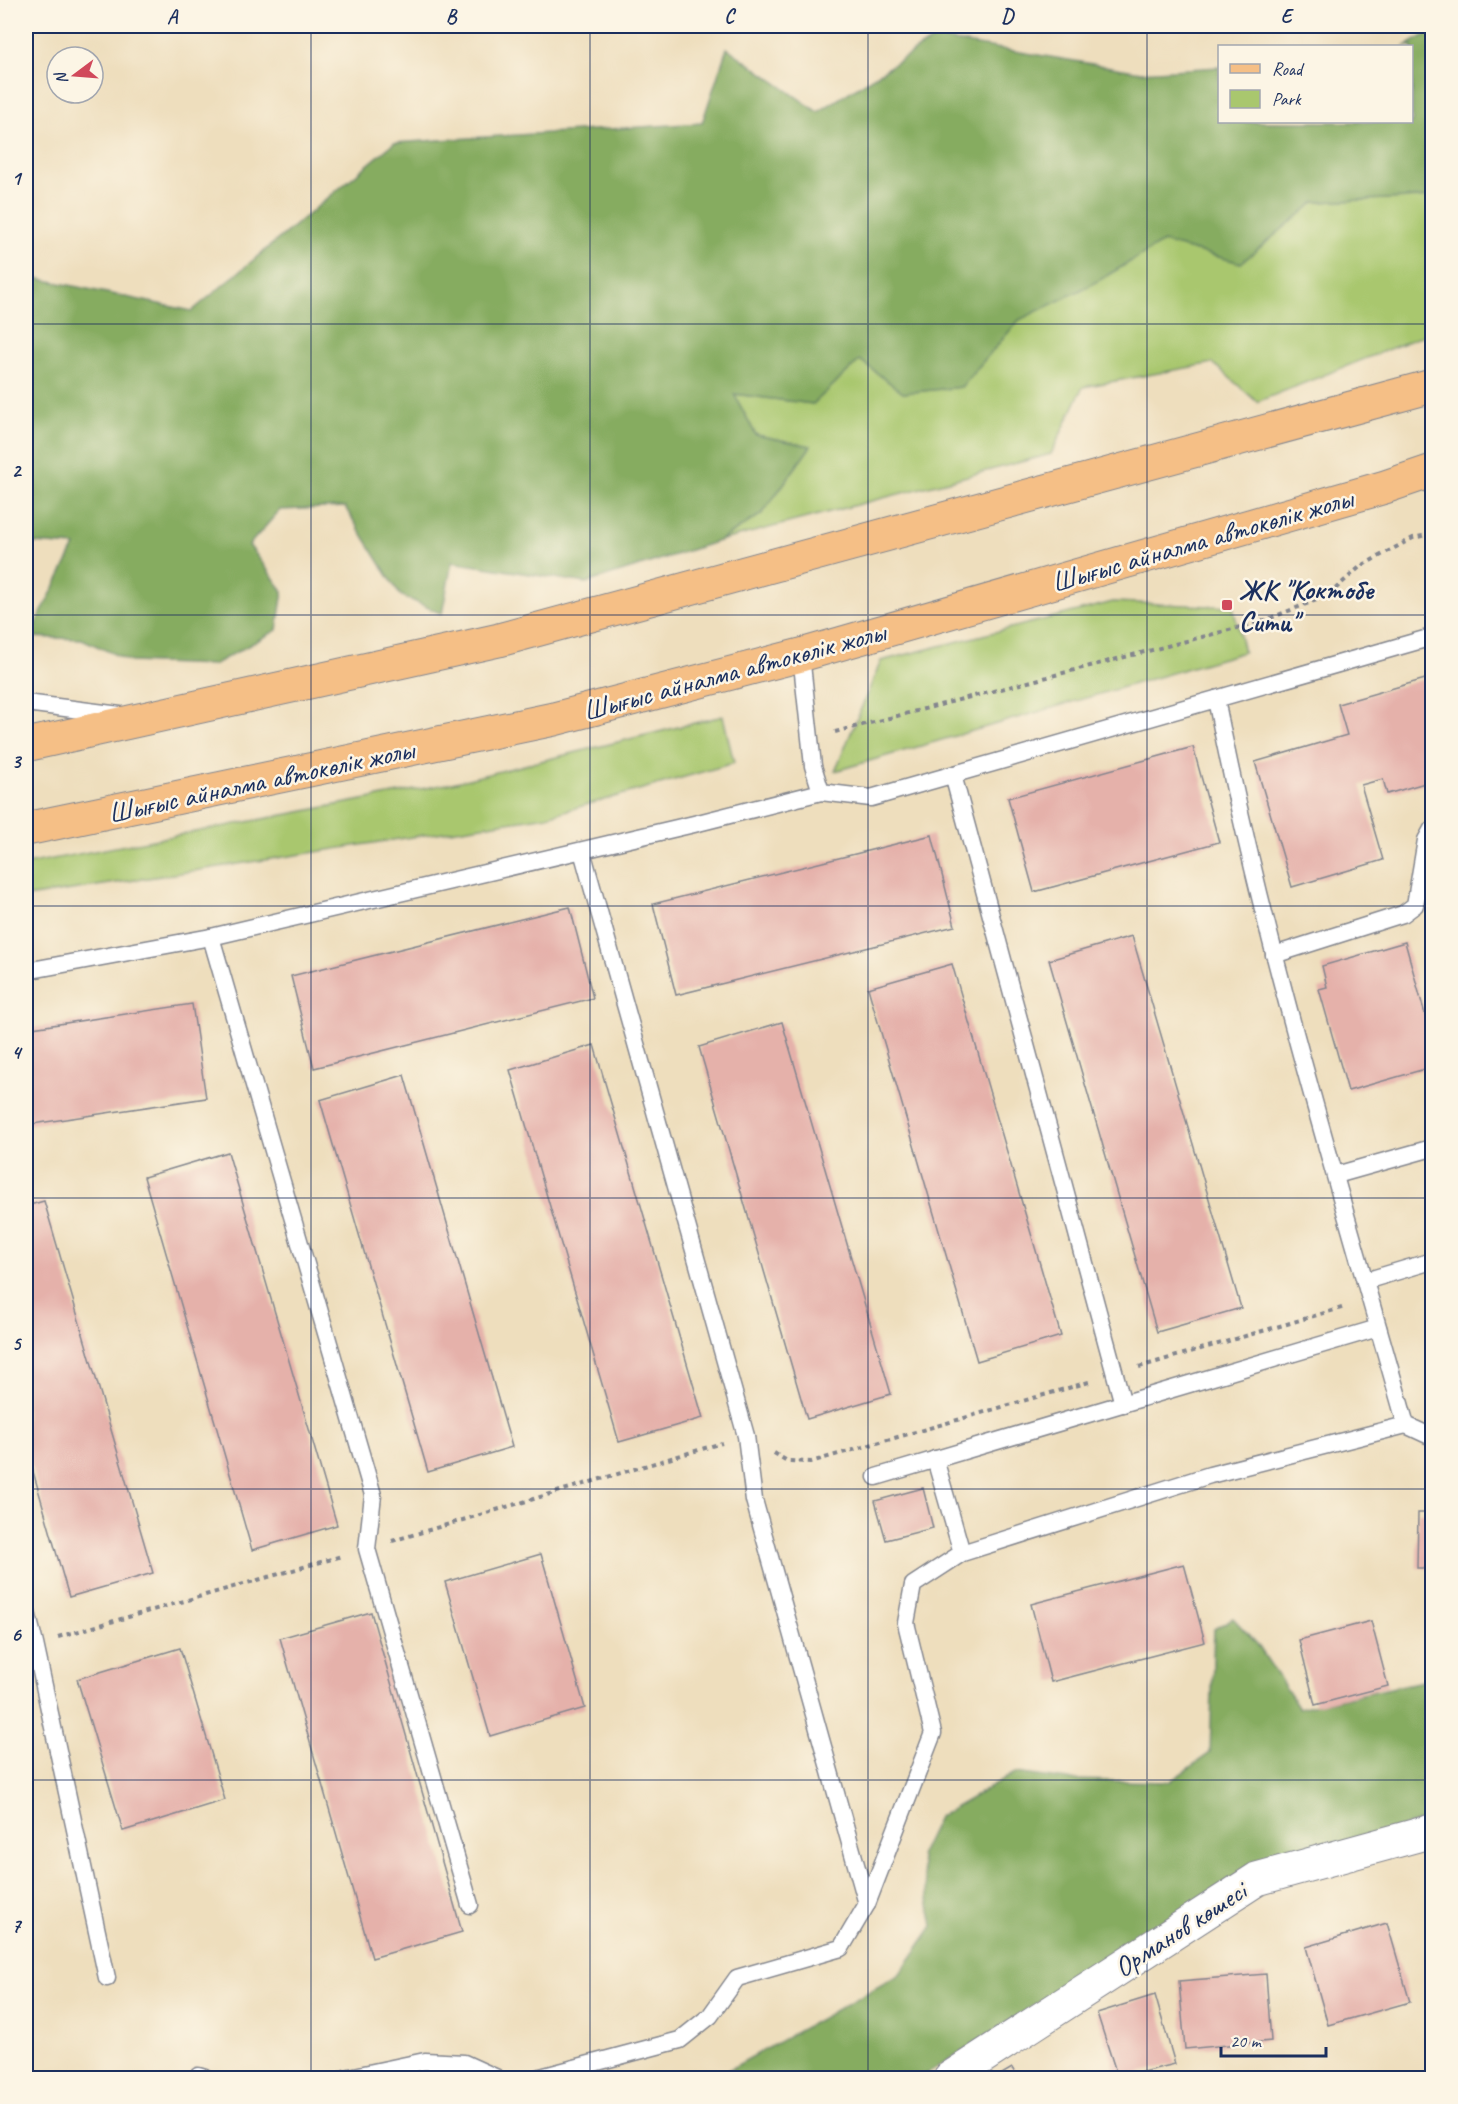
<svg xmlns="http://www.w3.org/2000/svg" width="1458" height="2104" font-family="Caveat,sans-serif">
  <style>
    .green { fill: #a9c76e; stroke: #627b66; stroke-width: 1.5 }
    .forest { fill: #86ac61; stroke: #506e60; stroke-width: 1.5 }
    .building { fill: #e5b1aa }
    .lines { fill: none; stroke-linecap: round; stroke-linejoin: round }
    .service-casing { stroke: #84868e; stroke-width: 19 }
    .minor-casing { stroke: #84868e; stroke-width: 35 }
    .primary-casing { stroke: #84868e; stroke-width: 35 }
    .path { stroke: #84868e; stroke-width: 4; stroke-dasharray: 4.5 4.5; stroke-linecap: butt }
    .service { stroke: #fff; stroke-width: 16 }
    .minor { stroke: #fff; stroke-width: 33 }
    .primary { stroke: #f5bf86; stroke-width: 33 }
    .grid { fill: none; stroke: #1b2f5e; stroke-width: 1.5; stroke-opacity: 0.55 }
    .poi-dot { fill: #d1495b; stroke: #fcf5e5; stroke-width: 2 }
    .labels { text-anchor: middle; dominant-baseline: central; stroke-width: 5; stroke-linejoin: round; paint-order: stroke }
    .street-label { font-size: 28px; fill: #1b2f5e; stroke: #fcf5e5 }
    .poi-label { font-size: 28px; font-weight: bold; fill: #1b2f5e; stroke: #fcf5e5; text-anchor: start }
    .neatline { fill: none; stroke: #1b2f5e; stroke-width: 2 }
    .grid-label { font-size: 20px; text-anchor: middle; font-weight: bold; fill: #1b2f5e }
  </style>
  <rect width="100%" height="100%" fill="#fcf5e5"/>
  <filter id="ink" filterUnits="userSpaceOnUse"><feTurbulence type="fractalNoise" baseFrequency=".0167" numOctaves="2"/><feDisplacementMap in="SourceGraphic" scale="12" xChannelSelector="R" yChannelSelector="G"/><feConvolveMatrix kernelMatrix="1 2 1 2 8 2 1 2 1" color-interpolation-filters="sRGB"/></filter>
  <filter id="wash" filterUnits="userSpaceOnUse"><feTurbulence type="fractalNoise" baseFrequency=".008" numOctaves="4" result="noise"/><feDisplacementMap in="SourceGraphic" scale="24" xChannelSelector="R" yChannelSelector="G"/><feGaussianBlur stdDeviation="1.35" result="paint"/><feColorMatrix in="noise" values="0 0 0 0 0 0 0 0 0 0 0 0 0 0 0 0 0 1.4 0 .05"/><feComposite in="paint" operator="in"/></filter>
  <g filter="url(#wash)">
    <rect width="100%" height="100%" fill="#eedebd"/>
    <!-- green -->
    <g class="green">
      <path d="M1432 197V332L1257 402 1213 363 1083 387 1051 454 719 541 762 514 811 446 756 435 734 394 813 404 860 360 903 393 961 387 1019 320 1163 242 1241 263 1315 202Z"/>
      <path d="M1113 602 1233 607 1244 652 835 771 881 661Z"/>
      <path d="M723 716 734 763 547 816 26 897V864L452 783Z"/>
    </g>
    <!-- forest -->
    <g class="forest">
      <path d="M1432 31V197L1315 202 1241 263 1163 242 1093 284 1019 320 961 387 903 393 860 360 813 404 734 394 756 435 811 446 762 514 719 541 586 583 452 562 442 614 400 595 345 507 280 510 249 545 283 591 277 630 213 665 131 662 82 639 29 637 75 546 33 543 26 548V276L192 311 394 143 702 123 727 48 818 112 935 38 1141 72 1219 67 1220 122H1412V46H1406Z"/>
      <path d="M1233 1618 1257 1644 1299 1708 1432 1679V1818L1233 1878 920 2078H714L899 1975 933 1926 920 1854 938 1817 1015 1773 1068 1780 1169 1782 1210 1753 1214 1629Z"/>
    </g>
    <g id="blocks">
      <!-- building -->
      <g class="building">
        <path d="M1432 677V781L1387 794 1383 779 1361 785 1383 860 1292 887 1255 762 1347 735 1338 704Z"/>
        <path d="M1193 747 1219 842 1034 892 1008 798Z"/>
        <path d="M932 835 955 926 676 995 653 904Z"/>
        <path d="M570 907 593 998 314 1068 291 976Z"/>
        <path d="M1132 936 1241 1308 1157 1332 1049 960Z"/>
        <path d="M1405 942 1426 1018 1432 1016V1067L1348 1091 1319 989 1327 987 1322 966Z"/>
        <path d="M952 964 1061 1336 977 1361 868 988Z"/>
        <path d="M192 1004 206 1098 26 1125V1029Z"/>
        <path d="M782 1022 891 1394 807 1419 699 1047Z"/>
        <path d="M594 1045 703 1418 619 1442 510 1070Z"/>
        <path d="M404 1075 512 1447 428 1472 320 1100Z"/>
        <path d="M228 1152 337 1525 252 1550 144 1177Z"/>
        <path d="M44 1201 153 1573 69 1597 26 1447V1206Z"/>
        <path d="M923 1488 933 1528 886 1540 875 1501Z"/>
        <path d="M1418 1513H1432V1568H1417Z"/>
        <path d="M541 1554 585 1708 490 1736 445 1582Z"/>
        <path d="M1184 1564 1205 1642 1051 1682 1031 1604Z"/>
        <path d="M371 1612 462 1932 372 1958 280 1638Z"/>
        <path d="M1371 1621 1388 1686 1315 1705 1299 1640Z"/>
        <path d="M180 1648 225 1800 123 1831 77 1679Z"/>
        <path d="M1387 1923 1410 2002 1328 2025 1306 1947Z"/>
        <path d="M1266 1974 1271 2041 1185 2049 1179 1981Z"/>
        <path d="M1155 1995 1175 2064 1118 2078 1097 2013Z"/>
        <path d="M1012 2068 1018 2078H995Z"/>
      </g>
    </g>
  </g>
  <g filter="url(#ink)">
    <use href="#blocks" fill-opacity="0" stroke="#84868e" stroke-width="1.5"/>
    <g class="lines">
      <!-- service casing -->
      <g class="service-casing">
        <g id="service">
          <path d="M801 655 813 766 821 792 871 798 1432 637"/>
          <path d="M1216 699C1264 945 1338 1184 1406 1425L1432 1437"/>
          <path d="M26 703 120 715"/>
          <path d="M953 775 1123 1404"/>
          <path d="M582 851 746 1436 754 1500 867 1904"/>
          <path d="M211 937 373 1495 367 1549 470 1905"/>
          <path d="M1274 955 1403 914 1415 905 1426 840 1432 829"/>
          <path d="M26 971 211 937 694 824 821 792"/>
          <path d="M1336 1175 1432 1148"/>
          <path d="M1365 1281 1432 1261"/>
          <path d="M935 1459 962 1553"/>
          <path d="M876 1477 1378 1328"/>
          <path d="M26 1608 35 1644 107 1978"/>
          <path d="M198 2076 205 2078"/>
          <path d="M345 2078 425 2061 464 2063 497 2078"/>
          <path d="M537 2078 680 2040 710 2016 737 1978 841 1948 867 1904 933 1733 906 1623 913 1585 962 1553 1210 1475 1406 1425"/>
        </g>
      </g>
      <!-- minor casing -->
      <g class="minor-casing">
        <path id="minor" d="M950 2078 1257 1879 1432 1831"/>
      </g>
      <!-- primary casing -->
      <g class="primary-casing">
        <g id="primary">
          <path d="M26 745 499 640 1432 386"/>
          <path d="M26 829 554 719 801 655 1385 487 1432 471"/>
        </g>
      </g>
      <!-- path -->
      <g class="path">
        <path d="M835 732 1260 622 1327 596 1361 566 1413 538 1432 534"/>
        <path d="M1139 1367 1345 1307"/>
        <path d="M774 1453 787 1461 811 1462 1089 1382"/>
        <path d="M392 1541 722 1443"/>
        <path d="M58 1637 342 1556"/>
      </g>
      <!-- service -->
      <use href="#service" class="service"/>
      <!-- minor -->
      <use href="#minor" class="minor"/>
      <!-- primary -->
      <use href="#primary" class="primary"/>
    </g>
  </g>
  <!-- grid -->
  <path class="grid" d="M311 26V2078M590 26V2078M868 26V2078M1147 26V2078M26 324H1432M26 615H1432M26 906H1432M26 1198H1432M26 1489H1432M26 1780H1432"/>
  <!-- markers -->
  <rect class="poi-dot" x="1221" y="599" width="12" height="12" rx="3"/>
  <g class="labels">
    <!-- street labels -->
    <g class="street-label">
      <text transform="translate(1202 540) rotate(-16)">Шығыс айналма автокөлік жолы</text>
      <text transform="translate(734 671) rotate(-15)">Шығыс айналма автокөлік жолы</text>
      <text transform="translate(261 781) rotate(-12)">Шығыс айналма автокөлік жолы</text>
      <text transform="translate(1180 1929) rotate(-33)">Орманов көшесі</text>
    </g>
    <!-- poi labels -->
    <g class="poi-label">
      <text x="1239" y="589">ЖК "Коктобе<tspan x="1239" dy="32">Сити"</tspan></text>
    </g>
  </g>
  <!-- margin -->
  <rect width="1458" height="2104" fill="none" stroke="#fcf5e5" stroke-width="66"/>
  <!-- legend -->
  <rect x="1218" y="45" width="195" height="78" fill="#fcf5e5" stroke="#a2a6af" stroke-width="1.5"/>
  <rect x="1230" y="64" width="30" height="9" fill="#f5bf86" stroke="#a2a6af" stroke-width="1.5"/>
  <text x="1272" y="75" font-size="18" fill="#1b2f5e">Road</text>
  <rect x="1230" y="90" width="30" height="18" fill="#a9c76e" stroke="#a2a6af" stroke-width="1.5"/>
  <text x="1272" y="105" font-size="18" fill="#1b2f5e">Park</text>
  <!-- north arrow -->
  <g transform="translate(75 75) rotate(254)"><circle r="28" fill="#fcf5e5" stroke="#a2a6af" stroke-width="1.5"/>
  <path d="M0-4.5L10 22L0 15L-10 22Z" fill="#d1495b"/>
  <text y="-9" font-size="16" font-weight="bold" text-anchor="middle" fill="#1b2f5e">N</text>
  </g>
  <!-- scale -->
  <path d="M1221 2047v9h105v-9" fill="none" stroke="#1b2f5e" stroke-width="3"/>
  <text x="1230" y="2047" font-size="18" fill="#1b2f5e" stroke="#fcf5e5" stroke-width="4.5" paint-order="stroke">20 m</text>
  <rect x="33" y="33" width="1392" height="2038" class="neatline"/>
  <g class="grid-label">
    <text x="172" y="23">A</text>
    <text x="451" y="23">B</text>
    <text x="729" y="23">C</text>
    <text x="1007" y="23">D</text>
    <text x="1286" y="23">E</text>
    <text x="16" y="185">1</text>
    <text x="16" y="477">2</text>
    <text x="16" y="768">3</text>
    <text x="16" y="1059">4</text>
    <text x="16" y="1350">5</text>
    <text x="16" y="1641">6</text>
    <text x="16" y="1932">7</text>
  </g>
</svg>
